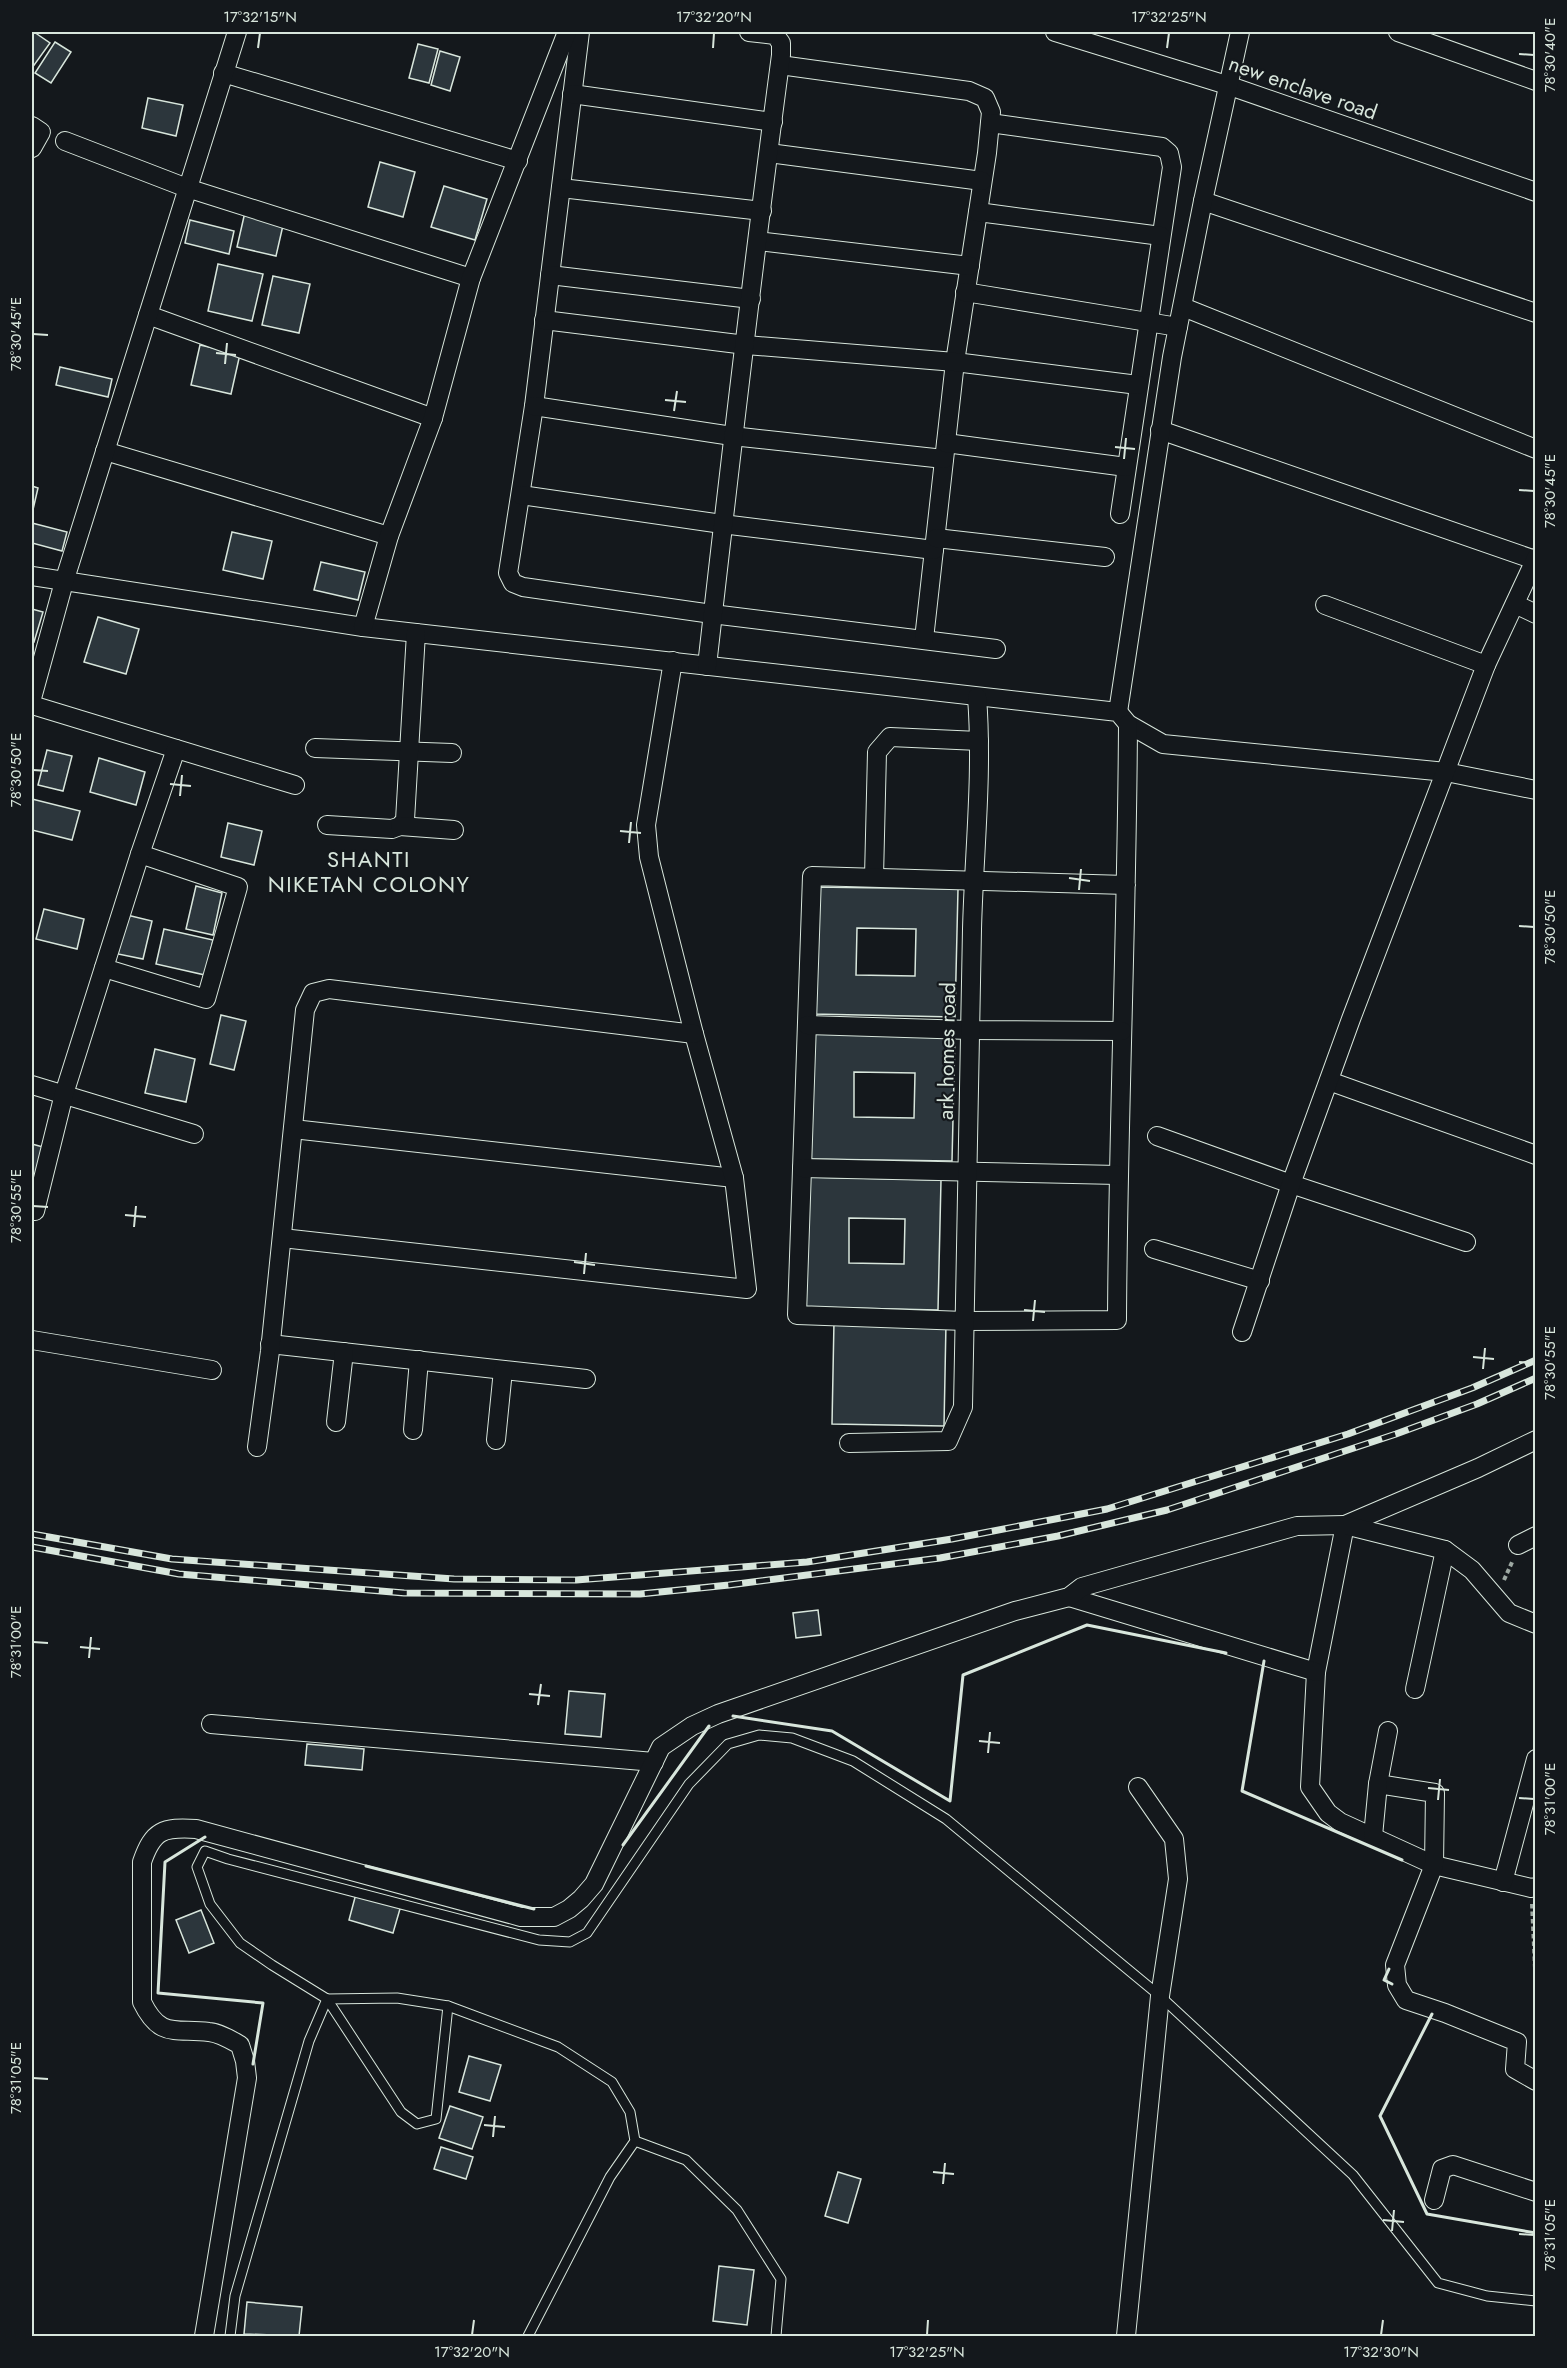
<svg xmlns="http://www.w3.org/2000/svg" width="1567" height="2368" font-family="Jost,sans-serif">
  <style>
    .building { fill: #2c363c; stroke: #d8e6dc; stroke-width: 1.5; fill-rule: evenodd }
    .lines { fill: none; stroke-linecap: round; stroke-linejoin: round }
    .service-casing { stroke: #d8e6dc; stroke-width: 11 }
    .minor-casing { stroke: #d8e6dc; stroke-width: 20 }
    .path { stroke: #9da8a2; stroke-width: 4; stroke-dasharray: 4.5 3; stroke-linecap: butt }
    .service { stroke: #14181c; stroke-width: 9 }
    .minor { stroke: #14181c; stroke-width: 18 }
    .rail-casing { stroke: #d8e6dc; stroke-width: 7 }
    .rail { stroke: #14181c; stroke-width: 4.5; stroke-dasharray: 14; stroke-linecap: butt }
    .wall { stroke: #d8e6dc; stroke-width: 3 }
    .ticks { fill: none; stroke: #d8e6dc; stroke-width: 2 }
    .labels { text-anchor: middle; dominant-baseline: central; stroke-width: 4.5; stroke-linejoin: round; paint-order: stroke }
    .street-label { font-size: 21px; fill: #d8e6dc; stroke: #14181c }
    .neighbourhood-label { font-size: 22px; letter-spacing: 1.5px; fill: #d8e6dc; stroke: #14181c }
    .neatline { fill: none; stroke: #d8e6dc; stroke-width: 2 }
    .ticks-label { font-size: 15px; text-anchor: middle; fill: #d8e6dc }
  </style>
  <rect width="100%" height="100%" fill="#14181c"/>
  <!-- building -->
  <g class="building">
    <path d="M34 32 50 43 32 68V34Z"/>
    <path d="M55 42 71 52 51 83 35 73Z"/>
    <path d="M418 44 438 49 429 83 409 78Z"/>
    <path d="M440 51 460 57 450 91 431 85Z"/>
    <path d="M148 98 183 105 176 136 142 128Z"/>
    <path d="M380 162 415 172 403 217 368 207Z"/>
    <path d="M444 186 487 199 475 240 431 227Z"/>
    <path d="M245 212 284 221 276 256 237 247Z"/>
    <path d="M190 220 234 231 229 254 185 243Z"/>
    <path d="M218 264 263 274 252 321 208 311Z"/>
    <path d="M273 276 310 284 299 333 262 325Z"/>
    <path d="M200 345 240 354 231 394 191 385Z"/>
    <path d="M60 367 112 379 108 397 56 385Z"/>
    <path d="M32 486 38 488 32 514Z"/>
    <path d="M32 523 67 532 62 551 32 543Z"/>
    <path d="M232 532 272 541 263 579 223 570Z"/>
    <path d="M321 562 365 572 358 600 314 590Z"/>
    <path d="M32 609 43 612 34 642 32 641Z"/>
    <path d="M98 617 139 629 126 674 84 662Z"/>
    <path d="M47 750 72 756 63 791 38 785Z"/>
    <path d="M99 758 145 772 136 805 90 792Z"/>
    <path d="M32 799 80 811 72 840 32 830Z"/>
    <path d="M228 823 262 831 254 865 221 857Z"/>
    <path d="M196 886 222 893 213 935 186 929Z"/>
    <path d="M814 887 958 889 955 1017 812 1014ZM857 928 916 929 915 976 856 975Z"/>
    <path d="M44 909 84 919 77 949 36 939Z"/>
    <path d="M127 915 152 921 143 959 118 954Z"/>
    <path d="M164 929 213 940 205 975 156 964Z"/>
    <path d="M221 1015 246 1021 234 1070 210 1064Z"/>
    <path d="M810 1032 955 1035 952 1161 808 1159ZM854 1072 915 1073 914 1118 854 1117Z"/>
    <path d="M155 1049 195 1059 186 1102 145 1093Z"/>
    <path d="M32 1144 43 1147 35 1180 32 1179Z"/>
    <path d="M807 1177 941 1180 938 1310 805 1307ZM849 1218 905 1219 904 1264 849 1263Z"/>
    <path d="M834 1321 946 1323 944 1426 832 1424Z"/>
    <path d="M818 1610 821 1635 796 1638 793 1613Z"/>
    <path d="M569 1691 605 1694 601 1737 565 1734Z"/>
    <path d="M307 1744 364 1749 362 1770 305 1765Z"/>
    <path d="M357 1890 402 1902 393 1933 349 1920Z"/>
    <path d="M201 1910 214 1943 189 1953 176 1920Z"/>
    <path d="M469 2056 501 2065 490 2101 459 2092Z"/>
    <path d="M450 2106 483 2117 472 2149 439 2138Z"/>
    <path d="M441 2147 473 2157 466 2179 434 2169Z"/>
    <path d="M838 2172 861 2179 848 2223 825 2216Z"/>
    <path d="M719 2266 754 2270 747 2325 713 2321Z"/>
    <path d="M247 2302 302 2307 299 2336 244 2334Z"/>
  </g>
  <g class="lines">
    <!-- service casing -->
    <g class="service-casing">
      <g id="service">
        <path d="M327 1999 397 1998 448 2006 558 2047 612 2082 630 2112 635 2141 610 2177 528 2336"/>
        <path d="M448 2006 436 2119 417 2124 401 2112 327 1999 272 1965 240 1943 210 1904 197 1867 205 1851 228 1859 539 1940 570 1942 587 1933 689 1784 728 1744 759 1735 792 1738 853 1761 946 1819 1160 1996 1353 2175 1438 2283 1487 2296 1536 2301"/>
        <path d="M635 2141 686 2160 737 2210 781 2279 776 2336"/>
        <path d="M230 2336 235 2296 309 2041 327 1999"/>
      </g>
    </g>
    <!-- minor casing -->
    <g class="minor-casing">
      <g id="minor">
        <path d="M580 32 534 406 508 573 513 583 523 587 712 614 996 649"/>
        <path d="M1055 32 1230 86 1536 192"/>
        <path d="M1398 32 1536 81"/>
        <path d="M780 65 969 91 985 98 991 112 987 153 955 362 924 639"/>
        <path d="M223 73 518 161"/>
        <path d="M572 94 773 122"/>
        <path d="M990 123 1162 147 1169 153 1172 167 1120 514"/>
        <path d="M32 126 41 132 32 148"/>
        <path d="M65 141 187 188 471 278"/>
        <path d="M769 153 982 181"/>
        <path d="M561 188 762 211"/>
        <path d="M1203 201 1536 313"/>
        <path d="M978 212 1161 236"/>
        <path d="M758 241 970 266"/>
        <path d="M550 275 751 299"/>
        <path d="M965 292 1178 327"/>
        <path d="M1183 307 1536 449"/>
        <path d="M148 315 433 418"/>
        <path d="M544 320 746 345 955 362 1138 385"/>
        <path d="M534 406 732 436 944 459"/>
        <path d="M1160 430 1535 560"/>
        <path d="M946 443 1126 467"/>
        <path d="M105 451 389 536"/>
        <path d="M521 495 722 524 934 550"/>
        <path d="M936 538 1105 557"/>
        <path d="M32 576 363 627 1118 712 1128 724 1163 744 1446 772 1536 790"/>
        <path d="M1515 604 1536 614"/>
        <path d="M1325 605 1486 665"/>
        <path d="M363 627 389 536 433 418 471 278 567 32"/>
        <path d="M707 666C730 462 754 258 781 55V43L775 35 749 32"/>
        <path d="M32 698 64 582 237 32"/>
        <path d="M32 705 295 785"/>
        <path d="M1118 712 1172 357 1203 201 1240 32"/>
        <path d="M315 748 452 753"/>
        <path d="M327 825 392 829 400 826 405 820 416 633"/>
        <path d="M400 826 454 830"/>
        <path d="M874 877 877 752 890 737 979 741"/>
        <path d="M1126 885 812 876 797 1315 965 1321 1117 1320C1118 1122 1127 923 1128 724"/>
        <path d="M104 968 206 999 238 887 140 854"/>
        <path d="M807 1025 970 1030 1122 1031"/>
        <path d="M1329 1081 1536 1155"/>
        <path d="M32 1085 194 1134"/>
        <path d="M293 1129 734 1178"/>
        <path d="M1157 1136 1291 1184 1466 1242"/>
        <path d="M802 1168 1118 1175"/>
        <path d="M35 1211 64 1094 140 854 176 749"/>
        <path d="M282 1238 747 1289 734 1178 694 1034 649 857 646 825 673 661"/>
        <path d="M1154 1249 1260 1281"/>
        <path d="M1242 1332 1291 1184 1351 1019 1486 665 1536 558"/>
        <path d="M32 1340 212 1370"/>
        <path d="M270 1344 586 1379"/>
        <path d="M336 1422 344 1352"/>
        <path d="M413 1430 419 1360"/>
        <path d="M496 1440 503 1370"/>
        <path d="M1536 1440 1478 1468 1345 1525 1316 1672 1310 1787 1328 1813 1340 1822 1434 1865 1531 1888 1536 1887"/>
        <path d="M849 1443 948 1441 963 1407C966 1248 969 1088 972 929 974 852 983 774 977 697"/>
        <path d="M257 1447 270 1351 305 1010 313 993 329 989 694 1034"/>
        <path d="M1518 1545 1536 1536"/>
        <path d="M1069 1597 1316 1672"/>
        <path d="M1415 1689 1445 1550"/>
        <path d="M211 1724 654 1762"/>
        <path d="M1388 1731 1378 1784 1435 1793 1434 1865 1395 1965 1397 1985 1406 2000 1445 2013 1517 2042 1515 2069 1536 2081"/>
        <path d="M1373 1836 1378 1784"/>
        <path d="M1503 1882 1536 1759"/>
        <path d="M1434 2200 1442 2169 1453 2165 1536 2192"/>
        <path d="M204 2336 247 2078 245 2061 240 2045C231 2040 220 2033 209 2032 175 2028 160 2039 142 2002V1862C153 1830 163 1827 196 1829L521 1917H554L569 1909 581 1899 594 1884 661 1747 692 1726 718 1714 1015 1611 1069 1597 1082 1587 1297 1526 1345 1525 1445 1550 1472 1570 1509 1613 1536 1624"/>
        <path d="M1126 2336 1160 1996 1178 1879 1174 1839 1138 1787"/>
      </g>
    </g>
    <!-- path -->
    <g class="path">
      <path d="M1504 1580 1513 1560"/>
      <path d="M1532 1904 1536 1989"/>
    </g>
    <!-- service -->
    <use href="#service" class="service"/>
    <!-- minor -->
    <use href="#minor" class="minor"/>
    <!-- rail casing -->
    <g class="rail-casing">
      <g id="rail">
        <path d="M32 1534 172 1559 454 1579 576 1580 807 1562 952 1539 1107 1509 1348 1434 1472 1388 1536 1360"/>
        <path d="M32 1547 179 1574 404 1593 640 1594 729 1585 940 1558 1058 1536 1167 1510 1396 1434 1477 1404 1536 1378"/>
      </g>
    </g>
    <!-- rail -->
    <use href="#rail" class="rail"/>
    <!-- wall -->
    <g class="wall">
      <path d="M1264 1661 1242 1791 1402 1860"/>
      <path d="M733 1716 832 1731 950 1801 963 1675 1087 1625 1226 1653"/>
      <path d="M205 1837 165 1862 158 1993 263 2003 253 2064"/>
      <path d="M623 1845 709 1726"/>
      <path d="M366 1866 534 1909"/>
      <path d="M1389 1969 1384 1980 1392 1984"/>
      <path d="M1432 2014 1380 2116 1427 2214 1536 2233"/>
    </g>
  </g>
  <!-- ticks -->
  <path class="ticks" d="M258 48 260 33M713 48 714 33M1167 48 1169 33M1519 54 1534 55M33 334 48 335M216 353 236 355M225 364 227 343M665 400 686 402M674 411 677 391M1115 447 1135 449M1124 459 1126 438M1519 490 1534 491M33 770 48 771M170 784 191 786M180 796 182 775M620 831 641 833M629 843 631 822M1069 878 1090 881M1079 890 1081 869M1519 926 1534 927M33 1206 48 1207M125 1215 146 1217M134 1227 136 1206M574 1262 595 1265M584 1274 586 1253M1024 1310 1045 1312M1033 1321 1035 1300M1473 1357 1494 1359M1519 1362 1534 1363M1483 1369 1485 1348M33 1642 48 1643M80 1647 100 1649M89 1658 91 1637M529 1694 550 1696M538 1705 541 1684M979 1741 1000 1743M988 1753 990 1732M1428 1788 1449 1790M1519 1798 1534 1799M1438 1800 1440 1779M33 2078 48 2079M484 2125 505 2127M493 2137 495 2116M933 2172 954 2174M943 2184 945 2163M1383 2220 1404 2222M1392 2231 1394 2210M1519 2234 1534 2235M472 2335 474 2320M927 2335 928 2320M1381 2335 1383 2320"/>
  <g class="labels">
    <!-- street labels -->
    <g class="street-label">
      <text transform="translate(1303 88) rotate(19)">new enclave road</text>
      <text transform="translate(947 1051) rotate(-89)">ark homes road</text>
    </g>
    <!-- neighbourhood labels -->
    <g class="neighbourhood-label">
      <text x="369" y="859">SHANTI<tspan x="369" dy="25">NIKETAN COLONY</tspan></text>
    </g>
  </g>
  <!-- border -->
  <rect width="1567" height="2368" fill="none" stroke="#14181c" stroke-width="66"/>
  <rect x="33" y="33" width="1501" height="2302" class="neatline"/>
  <g class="ticks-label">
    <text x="260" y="22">17°32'15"N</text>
    <text x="714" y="22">17°32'20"N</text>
    <text x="1169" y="22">17°32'25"N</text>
    <text transform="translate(1550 55) rotate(-90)" y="5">78°30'40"E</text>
    <text transform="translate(16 334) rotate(-90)" y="5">78°30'45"E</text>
    <text transform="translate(1550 491) rotate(-90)" y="5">78°30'45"E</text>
    <text transform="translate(16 770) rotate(-90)" y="5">78°30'50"E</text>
    <text transform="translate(1550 927) rotate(-90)" y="5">78°30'50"E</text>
    <text transform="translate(16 1206) rotate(-90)" y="5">78°30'55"E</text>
    <text transform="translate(1550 1363) rotate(-90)" y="5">78°30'55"E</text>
    <text transform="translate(16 1642) rotate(-90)" y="5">78°31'00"E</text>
    <text transform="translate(1550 1799) rotate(-90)" y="5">78°31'00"E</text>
    <text transform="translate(16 2078) rotate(-90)" y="5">78°31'05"E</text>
    <text transform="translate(1550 2235) rotate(-90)" y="5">78°31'05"E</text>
    <text x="472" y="2357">17°32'20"N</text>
    <text x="927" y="2357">17°32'25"N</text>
    <text x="1381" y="2357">17°32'30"N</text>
  </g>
</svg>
